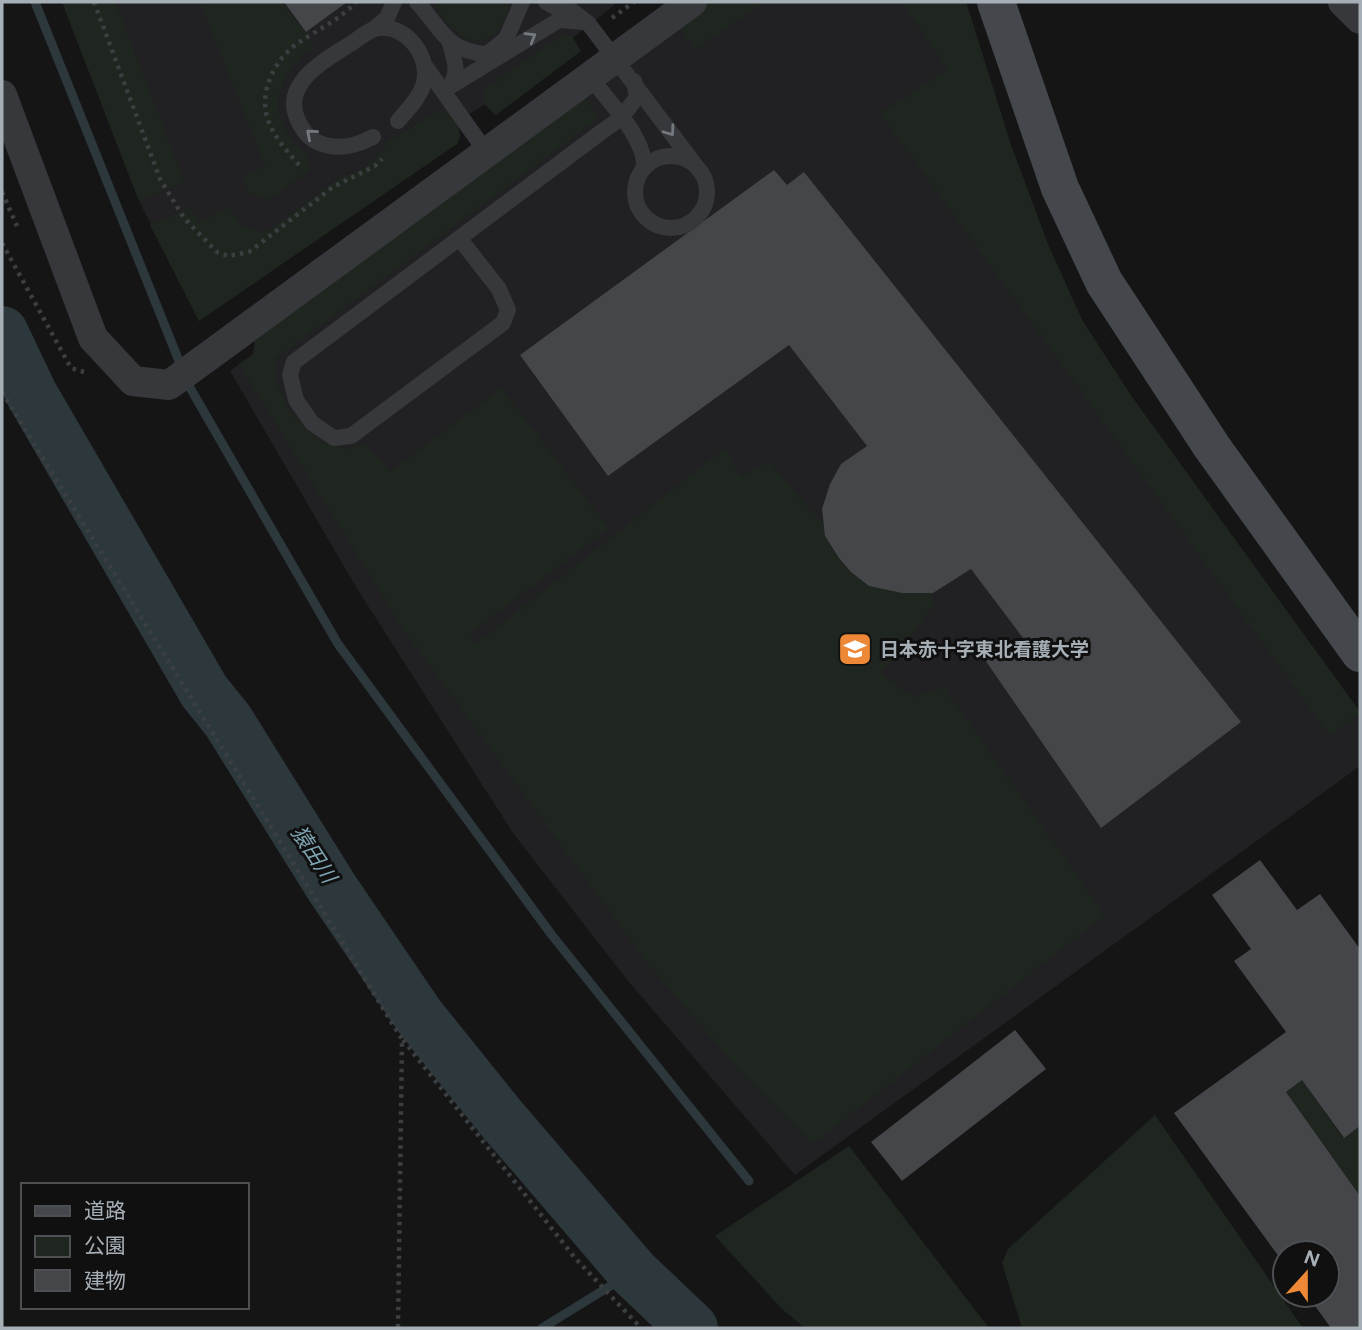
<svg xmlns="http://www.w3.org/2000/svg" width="1362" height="1330" font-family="Figtree,'Noto Sans JP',sans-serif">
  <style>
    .built { fill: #212123 }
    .green { fill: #1f261f }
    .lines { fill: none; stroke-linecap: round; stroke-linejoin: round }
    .stream { stroke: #2d383c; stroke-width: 9 }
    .river { stroke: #2d383c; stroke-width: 52 }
    .building { fill: #444649 }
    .path { stroke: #3c3f42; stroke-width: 4.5; stroke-dasharray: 3.5 5; stroke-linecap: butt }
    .lane { stroke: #36383b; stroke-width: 16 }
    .street { stroke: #36383b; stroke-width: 30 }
    .secondary { stroke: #44474b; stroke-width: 38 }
    .oneway { stroke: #74797f }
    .labels { text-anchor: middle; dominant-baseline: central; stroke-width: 6; stroke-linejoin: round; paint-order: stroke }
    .poi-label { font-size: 19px; font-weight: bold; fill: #a7afb6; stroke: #101011; text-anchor: start }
    .water-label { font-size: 21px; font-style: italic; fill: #7ea4b1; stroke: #101011 }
  </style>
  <rect width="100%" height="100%" fill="#151516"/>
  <!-- built -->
  <g class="built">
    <path d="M62 2H618L573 38 484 105 458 121 199 321 139 201Z"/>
    <path d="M704 2H966L1011 145 1047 242 1082 320 1132 397 1360 712V766L795 1175 628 981 513 833 356 587 230 371 253 354 255 340Z"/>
  </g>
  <!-- green -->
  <g class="green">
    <path d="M62 2H115L184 181 139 201Z"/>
    <path d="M200 2H282L314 45C283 70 264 103 292 140 302 154 312 151 309 171L269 200 248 192 243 177 265 166Z"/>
    <path d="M433 2H510C505 34 482 55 453 29 445 23 439 10 433 2Z"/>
    <path d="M704 2H763L696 50 676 21Z"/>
    <path d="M901 2H966L1011 145 1047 242 1082 320 1132 397 1360 712 1330 736 880 113 948 69Z"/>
    <path d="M566 35 573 38 581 51 496 115C486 106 480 102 485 89L560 36Z"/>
    <path d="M580 93 599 118 276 358V382L290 412 320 441 346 449 363 444 384 463 389 472 501 388 609 528 471 633 476 644 725 448 741 477 769 461 824 526C825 538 830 545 837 555 862 592 893 593 933 593L934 606 881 673 913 697 944 687 1105 915 813 1144 739 1070 648 964 403 629 239 364 254 354 255 340Z"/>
    <path d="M439 110 450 114 458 121 460 137 457 144 199 321 150 225 191 208 199 222 228 207C239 222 248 235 268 231L340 178 364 168 380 154 388 141 402 134Z"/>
    <path d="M1302 1080 1343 1138 1360 1126V1196L1286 1092Z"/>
    <path d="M1155 1115 1303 1328H1022L1002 1263 1008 1249Z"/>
    <path d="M849 1146 989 1328H805L783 1310 715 1236Z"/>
  </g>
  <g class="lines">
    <!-- stream -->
    <g class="stream">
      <path d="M35 2 189 386 338 644 551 934 749 1181"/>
      <path d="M542 1328 633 1272"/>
    </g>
    <!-- river -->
    <path class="river" d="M2 332 31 393 204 691 228 721 332 888 419 1016 501 1118 633 1272 692 1328"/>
  </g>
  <!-- building -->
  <g class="building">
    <path d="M284 2H347L306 32Z"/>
    <path d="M774 170 787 185 804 172 1241 722 1101 828 981 654 1023 638 971 569 933 593H902L869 586 851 572 839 558 825 536 822 509 830 484 841 464 867 446 789 345 608 476 520 355Z"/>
    <path d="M1260 860 1297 910 1320 894 1360 949V1126L1344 1138 1302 1080 1286 1092 1360 1196V1328H1331L1307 1295H1327V1253H1285V1265L1174 1113 1286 1032 1234 961 1251 949 1212 895Z"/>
    <path d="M1015 1030 1046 1069 902 1181 871 1142Z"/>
  </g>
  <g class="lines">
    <!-- path -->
    <g class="path">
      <path d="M94 2 160 179 184 218 217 252 228 256 249 252 333 187 375 166 382 159"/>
      <path d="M612 18 634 2"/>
      <path d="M299 165C287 151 274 137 268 120 258 92 275 59 298 43 317 30 341 19 356 2"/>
      <path d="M2 192 17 226"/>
      <path d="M2 243 71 368 84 372"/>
      <path d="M2 392 402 1039 398 1328"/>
      <path d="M403 1040 575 1258 641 1328"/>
    </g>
    <!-- lane -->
    <g class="lane">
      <path d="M417 2C442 29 445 51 487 54L506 39 522 2"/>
      <path d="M546 2 555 7 571 10 588 23 693 162"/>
      <path d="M375 28 387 18 394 2"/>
      <path d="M425 66 487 153"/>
      <path d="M590 77C608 101 646 138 644 168"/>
      <path d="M451 86 559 20 584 22"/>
      <path d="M448 88C461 73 454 60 450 43"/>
      <path d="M373 137C345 152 310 152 297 118 282 82 328 58 352 43 360 37 370 29 379 28 409 25 432 60 423 86 418 100 407 110 398 121"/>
      <circle cx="671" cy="192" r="36"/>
      <path d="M459 238 499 289 508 310 503 323 351 436 334 438 312 423 296 400 290 375 294 362 600 133 621 118 637 97 634 81"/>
    </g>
    <!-- street -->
    <g class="street">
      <path d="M1343 2 1360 19"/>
      <path d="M2 95 93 338 133 381 169 385 692 2"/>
    </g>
    <!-- secondary -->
    <path class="secondary" d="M996 2 1060 188 1104 282 1212 447 1360 653"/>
  </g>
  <!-- one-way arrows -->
  <defs><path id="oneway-chevron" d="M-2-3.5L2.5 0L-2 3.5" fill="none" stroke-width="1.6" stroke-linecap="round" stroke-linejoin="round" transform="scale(1.75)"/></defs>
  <g class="oneway">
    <use href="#oneway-chevron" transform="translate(531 37) rotate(-31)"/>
    <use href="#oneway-chevron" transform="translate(670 131) rotate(54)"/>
    <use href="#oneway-chevron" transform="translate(311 134) rotate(-139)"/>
  </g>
  <!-- icons -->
  <defs>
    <g id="university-square" transform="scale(1.75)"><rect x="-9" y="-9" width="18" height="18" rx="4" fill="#ed8936" stroke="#101011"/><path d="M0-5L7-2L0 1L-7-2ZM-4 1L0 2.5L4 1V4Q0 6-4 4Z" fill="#fff"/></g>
  </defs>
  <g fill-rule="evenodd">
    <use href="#university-square" x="855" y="649"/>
  </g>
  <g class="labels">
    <!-- poi labels -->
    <g class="poi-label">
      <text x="880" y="649">日本赤十字東北看護大学</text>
    </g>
    <!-- water labels -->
    <g class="water-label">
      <text transform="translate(314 854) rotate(57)">猿田川</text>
    </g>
  </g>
  <!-- border -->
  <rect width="1362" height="1330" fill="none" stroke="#a7afb6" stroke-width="7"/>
  <!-- legend -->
  <rect x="21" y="1183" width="228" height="126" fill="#101011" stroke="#4c5053" stroke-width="2"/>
  <rect x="35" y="1206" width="35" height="10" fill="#44474b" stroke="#4c5053" stroke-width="2"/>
  <text x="84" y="1218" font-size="21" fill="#a7afb6">道路</text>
  <rect x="35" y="1236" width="35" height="21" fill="#1f261f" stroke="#4c5053" stroke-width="2"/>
  <text x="84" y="1253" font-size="21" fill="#a7afb6">公園</text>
  <rect x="35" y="1270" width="35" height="21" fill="#444649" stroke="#4c5053" stroke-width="2"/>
  <text x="84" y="1288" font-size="21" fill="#a7afb6">建物</text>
  <!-- north arrow -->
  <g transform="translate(1306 1274) rotate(21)"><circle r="33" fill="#101011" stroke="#4c5053" stroke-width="2"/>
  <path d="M0-5L12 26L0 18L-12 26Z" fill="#ed8936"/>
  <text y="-10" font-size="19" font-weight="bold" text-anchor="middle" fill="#a7afb6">N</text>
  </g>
</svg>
